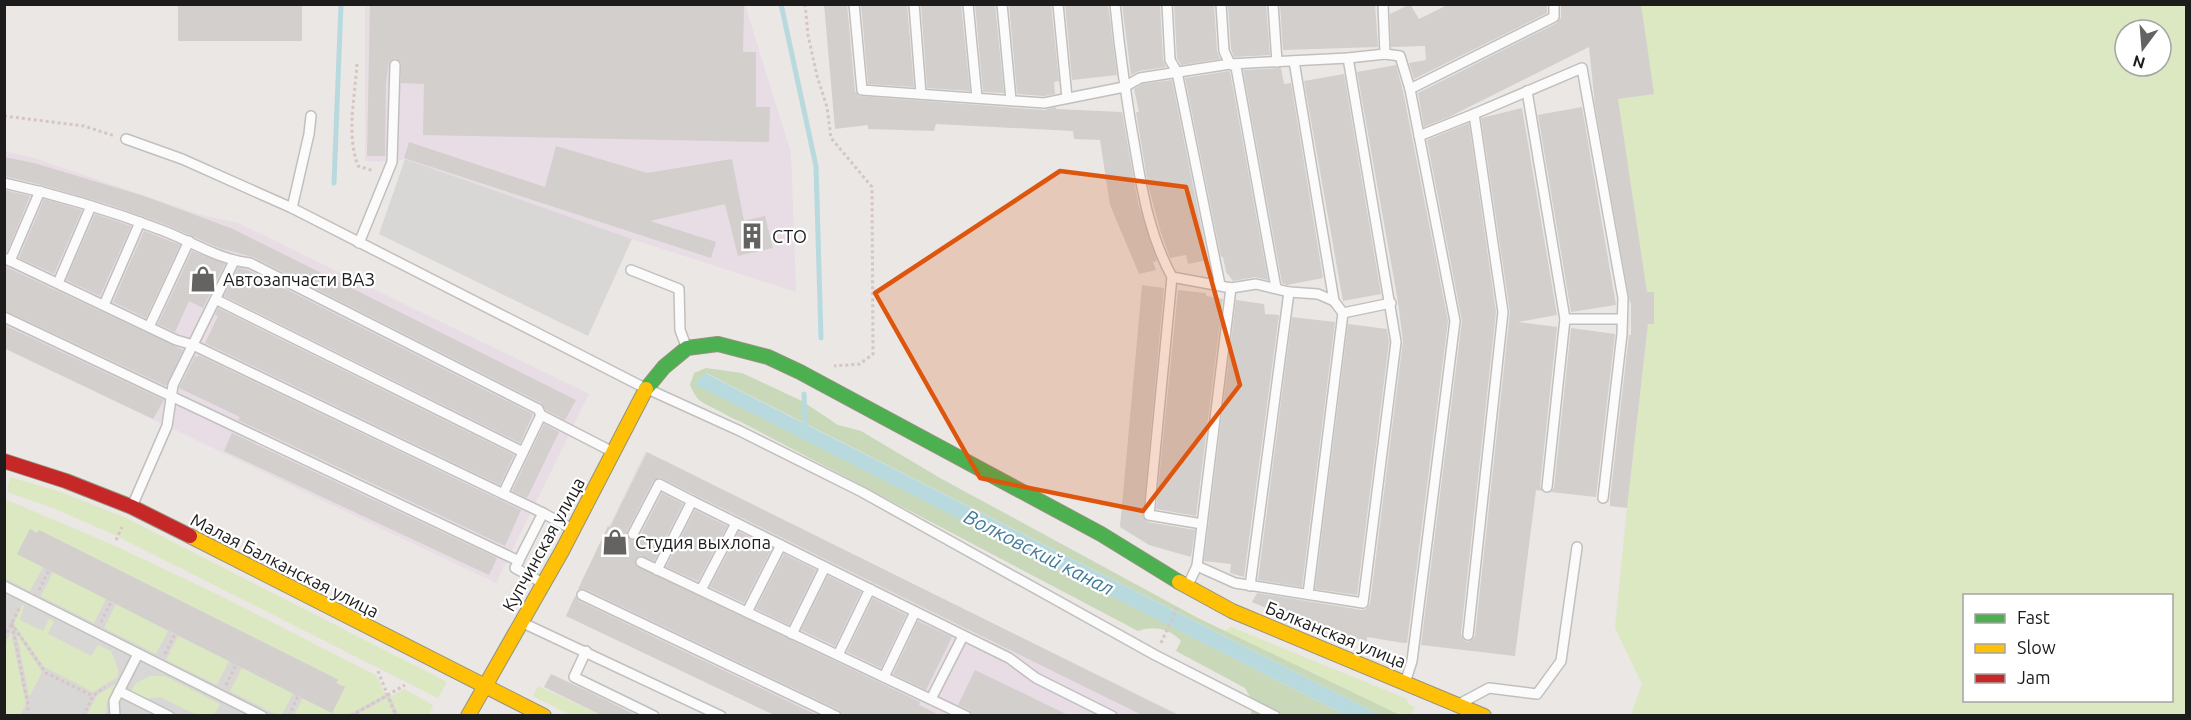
<svg xmlns="http://www.w3.org/2000/svg" width="2191" height="720" font-family="Ubuntu,sans-serif">
  <style>
    .residential { fill: #d9d7d6 }
    .industrial { fill: #e8dce5 }
    .religious { fill: #d8d7d6 }
    .grass { fill: #dbe8c2; fill-rule: evenodd }
    .forest { fill: #c8d8b9 }
    .water { fill: #b8dade }
    .lines { fill: none; stroke-linecap: round; stroke-linejoin: round }
    .stream { stroke: #b8dade; stroke-width: 5 }
    .building { fill: #d3cfcd }
    .lane-casing { stroke: #c1c0bf; stroke-width: 12 }
    .fast-casing { stroke: #94927d; stroke-width: 16 }
    .slow-casing { stroke: #94927d; stroke-width: 16 }
    .jam-casing { stroke: #94927d; stroke-width: 16 }
    .path { stroke: #d5c6c5; stroke-width: 3; stroke-dasharray: 3 3; stroke-linecap: butt }
    .lane { stroke: #fcfbfb; stroke-width: 9 }
    .fast { stroke: #4caf50; stroke-width: 14 }
    .slow { stroke: #ffc107; stroke-width: 14 }
    .jam { stroke: #c62828; stroke-width: 14 }
    .marked { fill: #de560d; fill-opacity: 0.2; stroke: #de560d; stroke-width: 4.5; stroke-linejoin: round }
    .labels { text-anchor: middle; dominant-baseline: central; stroke-width: 4.5; stroke-linejoin: round; paint-order: stroke }
    .poi-label { font-size: 18px; fill: #1c1c1c; stroke: #fff; text-anchor: start }
    .street-label { font-size: 18px; fill: #1c1c1c; stroke: #fff }
    .water-label { font-size: 20px; font-style: italic; fill: #447b9a; stroke: #fff }
  </style>
  <rect width="100%" height="100%" fill="#eae7e4"/>
  <!-- residential -->
  <path class="residential" d="M4 510 85 542 410 705 405 716 5 715Z"/>
  <!-- industrial -->
  <g class="industrial">
    <path d="M365 5H745L791 153 796 292 632 239 405 159 392 162 365 161Z"/>
    <path d="M4 151 34 158 201 215 238 223 589 394 496 583 5 349Z"/>
    <path d="M645 452 659 460 1180 715H776L566 616Z"/>
  </g>
  <!-- religious -->
  <g class="religious">
    <path d="M405 159 632 239 588 336 379 234Z"/>
    <path d="M24 606 49 619 43 632 20 620Z"/>
    <path d="M54 621 98 645 91 657 47 634Z"/>
    <path d="M130 692 150 699 160 696 197 715 121 716 122 706Z"/>
  </g>
  <!-- grass -->
  <g class="grass">
    <path d="M1641 5H2186V715H1631L1642 684 1615 628 1627 508 1648 324H1654L1647 292 1618 99 1653 94ZM2125 30H2161V66H2125ZM1964 596H2172V700H1964Z"/>
    <path d="M10 477 61 492 126 518 447 682 438 698 117 536 53 508 7 492Z"/>
    <path d="M7 500 113 545 223 597 377 676 385 695 347 715H294L303 698 332 713 345 687 336 683 338 679 39 530 37 533 30 529 17 554 43 567 30 591 5 578 4 505Z"/>
    <path d="M53 572 106 599 94 623 41 596Z"/>
    <path d="M116 604 168 631 156 654 104 628Z"/>
    <path d="M22 605 24 606 20 620 43 631 49 619 54 621 48 634 91 656 98 645 111 651 118 669V677L93 692 44 667 14 624Z"/>
    <path d="M1231 627 1407 699 1408 704 1415 707 1411 715H1400L1225 631Z"/>
    <path d="M11 632 26 704 20 715H5V646Z"/>
    <path d="M17 634 42 672 29 697Z"/>
    <path d="M178 636 229 661 217 685 166 660Z"/>
    <path d="M242 668 293 693 282 715H277L230 691Z"/>
    <path d="M150 676H165L220 704 214 715H197L160 697 143 699 130 692 136 683Z"/>
    <path d="M116 684 106 705 107 710 105 715H87L97 695Z"/>
    <path d="M538 686 601 715H571L533 696Z"/>
    <path d="M404 689 433 705 429 715H399L390 697Z"/>
    <path d="M387 698 394 715H356Z"/>
  </g>
  <!-- forest -->
  <path class="forest" d="M706 368 742 373 802 401 838 425 861 431 940 478 1198 618 1400 715H1380L706 373 695 383 1345 715H1251L1253 702 1245 688 1176 651 1181 641C1170 629 1154 625 1138 631L741 422C733 419 727 415 719 411 703 402 698 404 690 385L694 373Z"/>
  <!-- water -->
  <path class="water" d="M705 373 1380 715H1345L694 384Z"/>
  <g class="lines">
    <!-- stream -->
    <g class="stream">
      <path d="M781 4 816 166 821 338"/>
      <path d="M334 183 341 4"/>
      <path d="M804 394 805 429"/>
    </g>
  </g>
  <!-- building -->
  <g class="building">
    <rect x="178" y="4" width="124" height="37"/>
    <path d="M370 4H744L743 52H756V107H770L769 142 423 135 424 84 401 83V62L395 58 389 62 386 83 385 156H367Z"/>
    <path d="M824 4H847L855 91 859 96 1044 110 1056 107V109L1122 112 1138 203 1157 261 1153 262 1156 270 1139 274 1110 205 1100 140 1074 139 1073 131 936 124 934 131 868 129V125L835 129Z"/>
    <path d="M861 4H907L914 87 868 84Z"/>
    <path d="M921 4H961L970 91 927 88Z"/>
    <path d="M975 4H995L1004 93 983 92Z"/>
    <path d="M1009 4H1051L1059 81 1054 82 1055 94 1044 96 1017 94Z"/>
    <path d="M1065 4H1108L1117 75 1072 80Z"/>
    <path d="M1122 4H1160L1163 60 1166 67 1139 71 1131 75Z"/>
    <path d="M1174 4H1214L1217 51 1220 59 1181 65 1177 58Z"/>
    <path d="M1228 4H1266L1270 55 1234 57 1231 49Z"/>
    <path d="M1280 4H1375L1378 47 1283 50Z"/>
    <path d="M1410 4 1419 19 1449 4H1547V13L1414 79 1409 63 1426 60 1425 46 1391 47 1390 14Z"/>
    <path d="M1561 4H1641L1654 94 1618 99 1647 292H1654V324H1648L1627 508 1610 506V499L1629 335H1631V303H1630L1595 105 1589 47 1449 117 1424 127 1418 93 1557 23 1561 18Z"/>
    <path d="M1396 65 1403 91 1448 321 1407 643H1403L1367 637V641L1318 630 1252 602 1257 593 1362 610 1366 609 1370 604 1403 341 1398 302 1357 72Z"/>
    <path d="M1281 68 1284 84 1291 83 1323 278 1287 285 1282 283 1243 70Z"/>
    <path d="M1229 71 1230 72 1268 280 1255 277 1233 281 1226 272 1223 257H1221L1185 78Z"/>
    <path d="M1344 74 1381 294 1343 301 1304 81Z"/>
    <path d="M1172 80 1208 260 1188 264 1186 255 1170 258 1160 230 1148 185 1136 112H1139L1134 89 1142 84Z"/>
    <path d="M1582 107 1616 305 1571 312 1538 115Z"/>
    <path d="M1522 108 1557 315 1518 322 1557 327 1540 486 1542 491 1536 490 1515 656 1421 645 1462 321 1427 140 1469 123 1496 312 1461 634 1464 640 1468 642 1473 639 1475 636 1510 312 1481 118Z"/>
    <path d="M409 142 545 187 556 146 647 173 732 159 744 221 765 216 773 248 738 256 725 204 650 221 716 242 711 258 404 158Z"/>
    <path d="M4 157 34 163 144 196 233 229 576 400 565 420 546 410 541 403 253 257 219 248 167 225 107 204 42 185 4 176Z"/>
    <path d="M4 190 30 196 7 252 4 251Z"/>
    <path d="M44 199 82 210 54 274 19 258Z"/>
    <path d="M95 214 131 226 100 296 66 280Z"/>
    <path d="M144 231 180 245 146 318 113 302Z"/>
    <path d="M192 251 225 264 203 308 189 301 175 332 158 324Z"/>
    <path d="M4 266 183 350 166 386 4 310Z"/>
    <path d="M238 268 248 270 533 414 520 443 224 296Z"/>
    <path d="M1142 285 1164 288 1143 517 1148 522 1195 530 1191 557 1149 545 1120 527Z"/>
    <path d="M1178 290 1206 293V296L1223 299 1196 516 1156 509Z"/>
    <path d="M1236 300 1264 304 1265 314 1279 315 1244 577 1230 573 1231 564 1204 561Z"/>
    <path d="M218 308 514 455 500 485 205 343 218 316 215 315Z"/>
    <path d="M1292 317 1335 322 1302 587 1258 580Z"/>
    <path d="M1348 324 1387 329 1389 342 1357 595 1315 589Z"/>
    <path d="M4 325 164 400 153 419 4 348Z"/>
    <path d="M1571 328 1615 334 1596 497 1551 492 1554 488Z"/>
    <path d="M198 355 521 510 505 546 238 420 240 417 179 388 195 356 198 357Z"/>
    <path d="M544 424 559 432 527 498 512 491Z"/>
    <path d="M232 433 497 558 489 575 224 451Z"/>
    <path d="M647 452 1180 716H1144L659 477 653 481 627 531 628 538 634 541 639 538 662 493 683 504 654 561 640 555 635 560 636 566 920 702 919 705 942 716H843L839 710 585 589H578L608 526 610 527Z"/>
    <path d="M695 510 727 526 698 581 666 567Z"/>
    <path d="M30 529 37 533 39 530 338 680 336 683 345 687 332 713 17 554Z"/>
    <path d="M739 532 772 548 744 603 710 587Z"/>
    <path d="M784 554 816 570 789 625 756 609Z"/>
    <path d="M828 576 861 592 835 646 801 630Z"/>
    <path d="M575 596 579 601 819 716H776L566 616Z"/>
    <path d="M873 598 906 615 881 668 847 652Z"/>
    <path d="M918 621 952 637 926 690 893 674Z"/>
    <path d="M975 670 1070 716H973L969 710 958 705Z"/>
    <path d="M551 674 592 693 638 716H603L544 687Z"/>
  </g>
  <g class="lines">
    <!-- lane casing -->
    <g class="lane-casing">
      <g id="lane">
        <path d="M854 4 862 90 1044 103 1124 87 1140 78 1230 64 1348 58 1385 54 1400 56 1410 89 1455 321 1412 661 1406 680"/>
        <path d="M914 4 921 94"/>
        <path d="M968 4 977 98"/>
        <path d="M1002 4 1011 100"/>
        <path d="M1058 4 1067 98"/>
        <path d="M1115 4C1120 55 1127 104 1136 154 1143 197 1151 238 1172 277L1149 515 1202 524"/>
        <path d="M1167 4 1170 60 1177 72 1220 285"/>
        <path d="M1221 4 1224 51 1230 64 1236 67 1276 288"/>
        <path d="M1273 4 1277 62"/>
        <path d="M1383 4 1385 54"/>
        <path d="M1294 61 1334 301 1343 313 1391 303"/>
        <path d="M1410 89 1554 17V4"/>
        <path d="M1527 91 1565 319 1547 487"/>
        <path d="M1474 114 1582 68 1623 298 1622 334 1603 498"/>
        <path d="M1419 136 1474 114 1503 312 1468 635"/>
        <path d="M126 139 182 159 292 208 641 386 740 431 862 492 1155 655 1275 716"/>
        <path d="M4 183C59 195 112 211 164 231 192 242 220 260 250 263L538 409 541 415"/>
        <path d="M292 208 309 134 311 116"/>
        <path d="M359 243 392 162 395 65"/>
        <path d="M4 258 176 340 193 345 543 513"/>
        <path d="M10 261 40 191"/>
        <path d="M631 270 679 289 680 330 686 346"/>
        <path d="M1172 277 1231 288 1256 284 1289 292 1318 294 1334 301"/>
        <path d="M58 283 91 206"/>
        <path d="M217 300 523 452"/>
        <path d="M104 305 140 222"/>
        <path d="M4 317 519 561"/>
        <path d="M1565 319H1622"/>
        <path d="M149 327 189 241"/>
        <path d="M503 494 541 415 611 451"/>
        <path d="M133 504 167 426 173 385 234 261"/>
        <path d="M633 534 659 484 692 501"/>
        <path d="M641 562 966 716"/>
        <path d="M1197 566 1235 583 1363 603 1396 342 1348 58"/>
        <path d="M657 570 692 501 1009 658 1036 678 1112 716"/>
        <path d="M541 582 515 568 543 513 572 529"/>
        <path d="M1188 585 1197 566 1231 288"/>
        <path d="M4 586 262 716"/>
        <path d="M1250 586 1289 292"/>
        <path d="M701 590 736 523"/>
        <path d="M1308 594 1343 313"/>
        <path d="M582 595 836 716"/>
        <path d="M747 612 781 545"/>
        <path d="M523 623 721 716"/>
        <path d="M792 634 825 567"/>
        <path d="M586 651 574 677 654 716"/>
        <path d="M838 655 870 589"/>
        <path d="M884 677 915 612"/>
        <path d="M119 691 169 716"/>
        <path d="M931 699 963 636"/>
        <path d="M1463 702 1489 688 1537 694 1561 661 1577 547"/>
        <path d="M115 716 114 701 138 654"/>
      </g>
    </g>
    <!-- fast casing -->
    <g class="fast-casing">
      <path id="fast" d="M646 389 664 367 687 348 718 344 768 357 800 372 1101 534 1179 582"/>
    </g>
    <!-- slow casing -->
    <g class="slow-casing">
      <g id="slow">
        <path d="M190 536 544 716"/>
        <path d="M1179 582 1232 611 1484 716"/>
        <path d="M468 716 562 551 646 389"/>
      </g>
    </g>
    <!-- jam casing -->
    <g class="jam-casing">
      <path id="jam" d="M4 461 66 481 132 507 190 536"/>
    </g>
    <!-- path -->
    <g class="path">
      <path d="M805 4 808 35 817 76 827 107 831 138 872 187 873 354 860 364 834 366"/>
      <path d="M357 64C355 98 346 133 358 166L374 171"/>
      <path d="M4 116 84 126 115 136"/>
      <path d="M116 540 122 527"/>
      <path d="M39 590 49 570"/>
      <path d="M101 622 111 602"/>
      <path d="M11 623 46 673 93 696"/>
      <path d="M12 625 28 705V716"/>
      <path d="M4 638 20 607"/>
      <path d="M1161 643 1177 608"/>
      <path d="M165 654 175 634"/>
      <path d="M378 671 396 716"/>
      <path d="M226 685 236 665"/>
      <path d="M83 716 93 696 105 687"/>
      <path d="M289 716 298 696"/>
      <path d="M351 716 405 685"/>
    </g>
    <!-- lane -->
    <use href="#lane" class="lane"/>
    <!-- fast -->
    <use href="#fast" class="fast"/>
    <!-- slow -->
    <use href="#slow" class="slow"/>
    <!-- jam -->
    <use href="#jam" class="jam"/>
  </g>
  <!-- marked area -->
  <path class="marked" d="M1060 171 1186 187 1240 385 1143 511 980 478 875 293Z"/>
  <!-- icons -->
  <defs>
    <g id="building-bare" transform="scale(2.07)"><path d="M-4-6H4V6H1V3H-1V6H-4ZM-2.5-4.3h1.7v1.8h-1.7ZM.8-4.3h1.7v1.8H.8ZM-2.5-1h1.7V.8h-1.7ZM.8-1h1.7V.8H.8Z" fill="#646362" stroke="#fff" stroke-width="2.5" paint-order="stroke"/></g>
    <g id="shop-bare" transform="scale(2.07)"><path d="M-5-2.5h2.3a2.7 3.5 0 0 1 5.4 0H5L5.5 6h-11ZM-1.5-2.5h3a1.5 2.3 0 0 0-3 0Z" fill="#646362" stroke="#fff" stroke-width="2.5" paint-order="stroke"/></g>
  </defs>
  <g fill-rule="evenodd">
    <use href="#building-bare" x="752" y="236"/>
    <use href="#shop-bare" x="203" y="279"/>
    <use href="#shop-bare" x="615" y="542"/>
  </g>
  <g class="labels">
    <!-- poi labels -->
    <g class="poi-label">
      <text x="772" y="236">СТО</text>
      <text x="223" y="279">Автозапчасти ВАЗ</text>
      <text x="635" y="542">Студия выхлопа</text>
    </g>
    <!-- street labels -->
    <g class="street-label">
      <text transform="translate(543 544) rotate(-61)">Купчинская улица</text>
      <text transform="translate(285 565) rotate(27)">Малая Балканская улица</text>
      <text transform="translate(1336 634) rotate(22)">Балканская улица</text>
    </g>
    <!-- water labels -->
    <g class="water-label">
      <text transform="translate(1039 552) rotate(27)">Волковский канал</text>
    </g>
  </g>
  <!-- border -->
  <rect width="2191" height="720" fill="none" stroke="#1c1c1c" stroke-width="12"/>
  <!-- legend -->
  <rect x="1963" y="594" width="210" height="108" fill="#ffffff" stroke="#a4a4a4" stroke-width="1.5"/>
  <rect x="1975" y="614" width="30" height="9" fill="#4caf50" stroke="#a4a4a4" stroke-width="1.5"/>
  <text x="2017" y="624" font-size="18" fill="#1c1c1c">Fast</text>
  <rect x="1975" y="644" width="30" height="9" fill="#ffc107" stroke="#a4a4a4" stroke-width="1.5"/>
  <text x="2017" y="654" font-size="18" fill="#1c1c1c">Slow</text>
  <rect x="1975" y="674" width="30" height="9" fill="#c62828" stroke="#a4a4a4" stroke-width="1.5"/>
  <text x="2017" y="684" font-size="18" fill="#1c1c1c">Jam</text>
  <!-- north arrow -->
  <g transform="translate(2143 48) rotate(196)"><circle r="28" fill="#ffffff" stroke="#a4a4a4" stroke-width="1.5"/>
  <path d="M0-4.5L10 22L0 15L-10 22Z" fill="#646362"/>
  <text y="-9" font-size="16" font-weight="bold" text-anchor="middle" fill="#1c1c1c">N</text>
  </g>
</svg>
